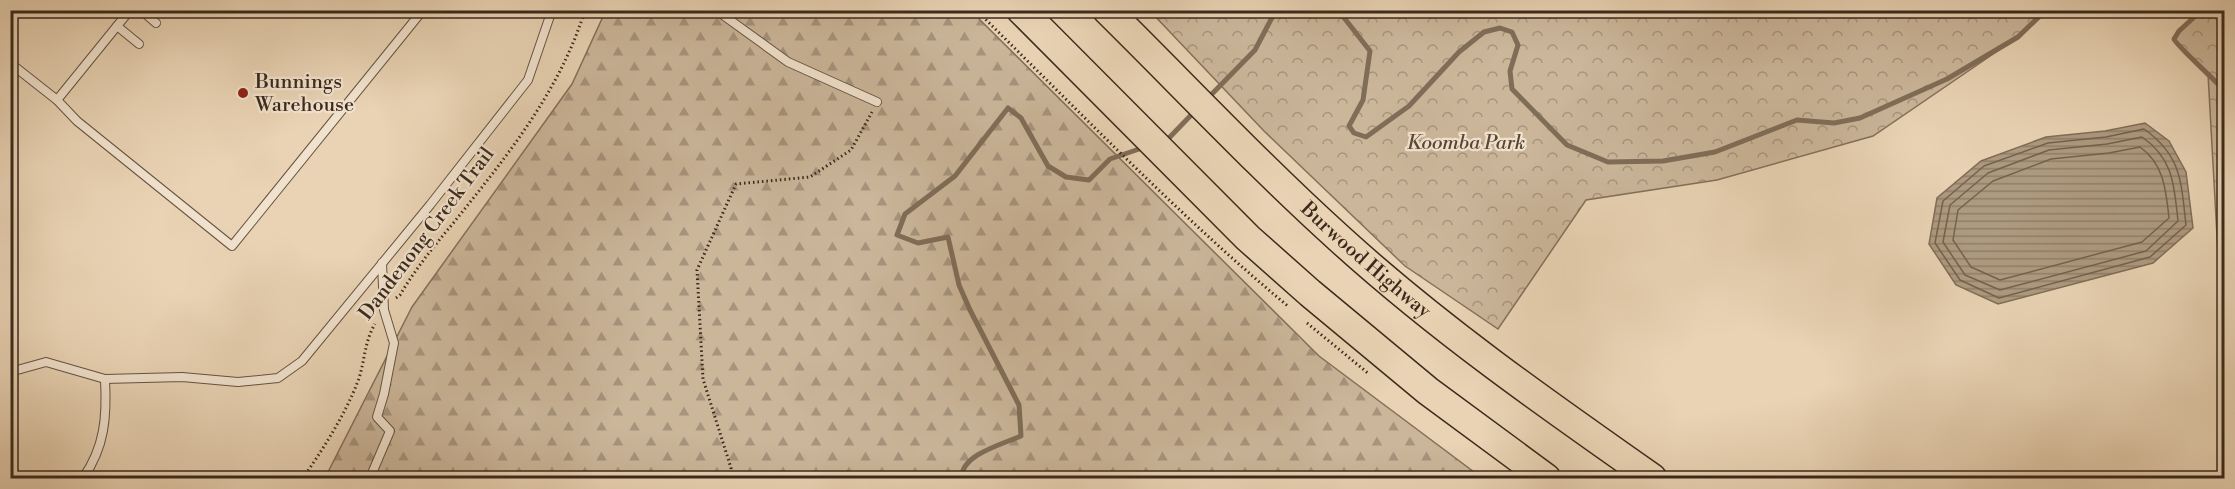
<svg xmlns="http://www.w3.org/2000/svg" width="2235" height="489" font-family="'Libre Bodoni',serif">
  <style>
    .forest { fill: url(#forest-firs); stroke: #83705b; stroke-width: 1.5 }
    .park { fill: url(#park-crowns); stroke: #83705b; stroke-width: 1.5 }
    .water { fill: url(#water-rules); stroke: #806d58; stroke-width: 1.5 }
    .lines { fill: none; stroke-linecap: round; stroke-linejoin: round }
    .shore { stroke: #74624e; stroke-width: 1.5 }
    .stream { stroke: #806d58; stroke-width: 5 }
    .lane-casing { stroke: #665442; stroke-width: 10 }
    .highway-casing { stroke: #3b2a1c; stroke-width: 31 }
    .path { stroke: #3b2a1c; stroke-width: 3; stroke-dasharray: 1.5 3; stroke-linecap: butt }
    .lane { stroke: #f1e2ce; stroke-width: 8 }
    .highway { stroke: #e9d3b4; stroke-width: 28 }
    .poi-dot { fill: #8f2418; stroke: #f1e2ce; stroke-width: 2 }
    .labels { text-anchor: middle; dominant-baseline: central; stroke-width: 4.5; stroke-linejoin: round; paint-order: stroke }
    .poi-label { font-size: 20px; fill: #3b2a1c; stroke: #f1e2ce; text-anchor: start }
    .park-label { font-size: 20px; font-style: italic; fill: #584635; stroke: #f1e2ce }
    .street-label { font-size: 20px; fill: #3b2a1c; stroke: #f1e2ce }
  </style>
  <defs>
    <pattern id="forest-firs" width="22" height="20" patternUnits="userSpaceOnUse" patternTransform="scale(1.5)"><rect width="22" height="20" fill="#cbb69a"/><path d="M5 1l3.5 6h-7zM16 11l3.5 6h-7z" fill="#a6947d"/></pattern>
    <pattern id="park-crowns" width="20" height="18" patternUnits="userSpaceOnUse" patternTransform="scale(1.5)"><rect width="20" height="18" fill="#cbb69a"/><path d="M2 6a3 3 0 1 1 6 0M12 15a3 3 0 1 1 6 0" fill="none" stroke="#a6947d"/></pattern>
    <pattern id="water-rules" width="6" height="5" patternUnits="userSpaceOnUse" patternTransform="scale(1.5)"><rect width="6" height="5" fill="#ae9a80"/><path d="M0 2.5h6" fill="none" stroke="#8f7e68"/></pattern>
  </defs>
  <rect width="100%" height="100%" fill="#e9d3b4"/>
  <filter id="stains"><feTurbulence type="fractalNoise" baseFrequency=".00333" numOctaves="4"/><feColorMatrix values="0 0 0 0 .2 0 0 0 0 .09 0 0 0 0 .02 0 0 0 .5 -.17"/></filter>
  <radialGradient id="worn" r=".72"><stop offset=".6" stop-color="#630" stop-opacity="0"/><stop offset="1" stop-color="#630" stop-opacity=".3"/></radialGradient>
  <!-- forest -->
  <path class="forest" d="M606 10 971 11 1319 356 1482 478H325L412 307 572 84Z"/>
  <!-- park -->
  <g class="park">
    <path d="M2202 10 2224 11V362L2208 74C2200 65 2176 47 2174 39L2179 31Z"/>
    <path d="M1150 11H2046L2018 37 1873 136 1717 180 1586 200 1498 329 1405 266 1264 131Z"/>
  </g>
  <!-- water -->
  <path class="water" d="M2145 123 2169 141 2186 172 2193 228 2153 263 1998 304 1956 285 1929 244 1937 198 1981 161 2046 137 2105 131Z"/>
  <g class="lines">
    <!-- shore -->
    <g class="shore">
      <path d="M2144 129C2182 156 2181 182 2186 225L2150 257 1999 298 1960 280 1935 243 1943 201 1984 166 2048 143 2106 137Z"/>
      <path d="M2142 137C2174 159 2174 186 2178 221L2146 251 2000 290 1965 275 1943 242 1950 205 1988 173 2049 150 2107 144Z"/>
      <path d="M2140 147C2164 164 2166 190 2169 218L2142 242 2000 280 1971 267 1953 240 1958 210 1993 181 2051 159 2109 153Z"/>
    </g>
    <!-- stream -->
    <g class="stream">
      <path d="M1338 10 1370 51 1363 100 1349 126 1354 133 1366 137 1409 106 1459 52 1484 32 1500 28 1512 32 1518 45 1510 71 1512 89 1567 145 1608 162 1663 161 1715 152 1797 120 1834 123 1860 118 1947 79 2018 37 2046 10"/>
      <path d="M2202 10 2179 31 2174 39C2175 44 2217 82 2224 90"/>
      <path d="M1208 98 1255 50 1276 10"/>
      <path d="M1162 141 1168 139 1195 111"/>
      <path d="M962 478C960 455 1003 444 1021 436L1019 405 970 310 959 285 948 237 918 243 897 235 905 214 955 176 1008 108 1021 118 1048 166 1066 177 1089 180 1110 159 1145 147"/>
    </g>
    <!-- lane casing -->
    <g class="lane-casing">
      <g id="lane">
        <path d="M141 10 156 23"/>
        <path d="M716 10 788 62 877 102"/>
        <path d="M117 26 139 44"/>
        <path d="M10 63 57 100 77 121 232 246 423 10"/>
        <path d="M57 100 130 10"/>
        <path d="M10 372 46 362 105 379 182 377 238 382 278 378 302 361 430 205 528 80 552 10"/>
        <path d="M83 478C105 447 107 416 105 379"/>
        <path d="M370 478 390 431 377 417 384 394 394 343 384 310 382 263"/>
      </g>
    </g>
    <!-- highway casing -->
    <g class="highway-casing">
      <g id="highway">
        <path d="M1021 10 1248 238 1310 293 1428 391 1546 478"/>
        <path id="s1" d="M1107 10C1185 87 1260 167 1341 240 1438 328 1545 403 1652 478"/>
      </g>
    </g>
    <!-- path -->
    <g class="path">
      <path d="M976 10C1079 111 1178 215 1289 307"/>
      <path d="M396 298 400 295C416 268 435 245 455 221 507 156 560 91 585 10"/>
      <path d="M1307 323 1369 374"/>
      <path d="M303 478C323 449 345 415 358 381 365 362 364 342 375 324"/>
      <path d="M730 478 731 468 703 379 697 270 736 184 810 177 851 150 872 112"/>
    </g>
    <!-- lane -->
    <use href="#lane" class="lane"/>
    <!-- highway -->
    <use href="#highway" class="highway"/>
  </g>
  <!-- markers -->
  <circle class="poi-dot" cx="243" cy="93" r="6"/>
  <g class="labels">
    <!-- poi labels -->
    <g class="poi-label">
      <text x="255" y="82">Bunnings<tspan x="255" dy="23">Warehouse</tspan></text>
    </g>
    <!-- park labels -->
    <g class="park-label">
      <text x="1466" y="143">Koomba Park</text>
    </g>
    <!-- street labels -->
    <g class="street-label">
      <text transform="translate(427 234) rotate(-53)">Dandenong Creek Trail</text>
      <text stroke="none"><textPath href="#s1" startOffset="360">Burwood Highway</textPath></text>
    </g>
  </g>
  <!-- margin -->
  <rect width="2235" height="489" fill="none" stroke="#e9d3b4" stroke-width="36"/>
  <rect x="12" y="12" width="2211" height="465" fill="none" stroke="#3b2a1c" stroke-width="3"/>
  <rect x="18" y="18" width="2199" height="453" fill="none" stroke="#3b2a1c" stroke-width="1.5"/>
  <rect width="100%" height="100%" filter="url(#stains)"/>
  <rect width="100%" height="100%" fill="url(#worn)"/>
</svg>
